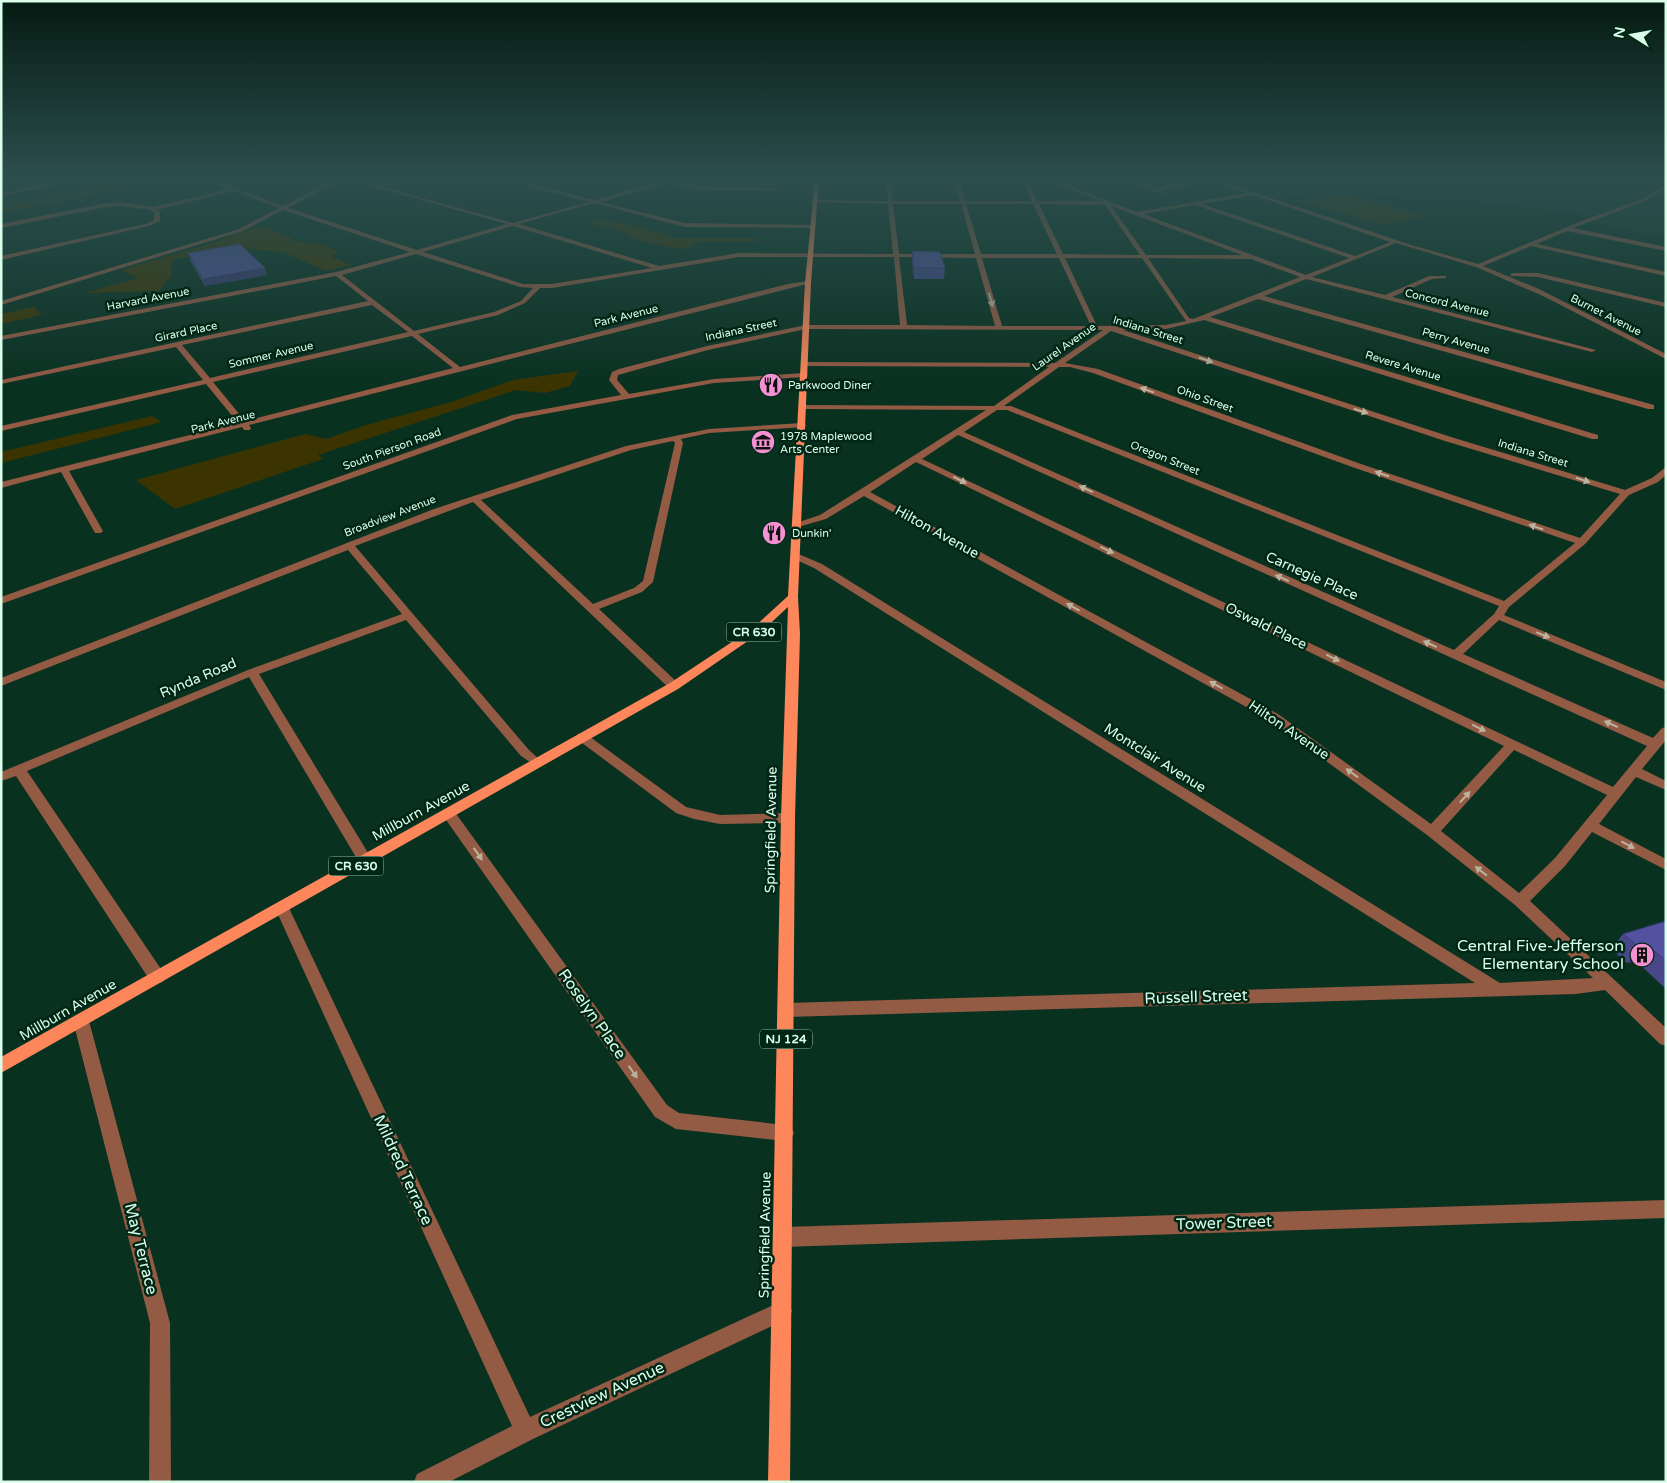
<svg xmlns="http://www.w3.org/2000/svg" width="1667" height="1483" font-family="'Varela Round',sans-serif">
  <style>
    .built { fill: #113e2b }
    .green { fill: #3c3400 }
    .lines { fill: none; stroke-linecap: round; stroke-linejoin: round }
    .minor { fill: #935a44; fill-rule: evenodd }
    .major { fill: #fd865a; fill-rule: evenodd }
    .wall { fill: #47478a }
    .shaded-wall { fill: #393971 }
    .building { fill: #5252a1; stroke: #393971 }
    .oneway { fill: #bab49f }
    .labels { text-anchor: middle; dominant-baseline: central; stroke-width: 5; stroke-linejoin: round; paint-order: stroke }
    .far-street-label { font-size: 11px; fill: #dafeea; stroke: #002716 }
    .far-poi-label { font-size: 11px; fill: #dafeea; stroke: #002716; text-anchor: start }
    .shield { fill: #002716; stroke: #99beaa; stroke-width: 1 }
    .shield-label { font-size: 12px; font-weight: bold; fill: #dafeea }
    .street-label { font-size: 14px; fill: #dafeea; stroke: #002716 }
    .near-poi-label { font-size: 16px; fill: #dafeea; stroke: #002716; text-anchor: end }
    .near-street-label { font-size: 16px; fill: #dafeea; stroke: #002716 }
  </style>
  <rect width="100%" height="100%" fill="#093120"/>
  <!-- built -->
  <path class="built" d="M1268 179H1598L1660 191 1666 186V238L1593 222 1603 217 1463 199 1420 200 1327 190 1293 197 1262 188 1281 183Z"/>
  <!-- green -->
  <g class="green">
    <path d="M114 180 124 189 1 213V208Z"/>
    <path d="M1341 194 1424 216 1384 225 1301 202Z"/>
    <path d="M601 220 627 224 676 238H758L756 242H699L687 249 673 248 639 241 618 230 584 223Z"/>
    <path d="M259 226 280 232 296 241 319 244 339 251 331 257 352 265 326 271 283 252 240 248 176 259 171 263 172 275 159 291 85 293 137 278 122 270 219 241Z"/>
    <path d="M34 307 42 315 1 324V314Z"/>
    <path d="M578 371 570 386 545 393 516 390 318 455 323 459 175 509 136 480 305 434 326 439 366 425 451 402 513 380Z"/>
    <path d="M152 416 162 422 1 463V452Z"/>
  </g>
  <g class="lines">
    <!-- minor -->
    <g class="minor">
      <path d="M70 179H81L1 196V193Z"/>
      <path d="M205 179H213L283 206 335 179H342L288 208 417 250 507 224 346 179H355L513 223 588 202 504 179H513L594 200 666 180 677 179 673 181 708 187 818 189 708 191 667 183 600 202 685 223 814 225 812 228 685 227 594 203 519 224 659 266 739 253 893 254 888 204 812 202 815 200 888 201 886 179H890L893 201H960L954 179H959L965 201H1032L1022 179H1027L1037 201H1101L1044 179H1052L1137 212 1247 193 1211 181 1160 190 1165 192 1162 194 1124 179H1132L1154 187 1215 179 1408 244 1478 264 1584 220 1642 199 1666 185V188L1646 201 1573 228 1666 247V251L1567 231 1537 244 1666 272V276L1531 246 1483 266 1539 289 1666 354V359L1543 296 1476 267 1396 243 1312 277 1385 295 1429 276H1446V278L1432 279 1392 297 1596 350 1592 352 1306 279 1264 296 1654 405V409H1648L1258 299 1210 317 1598 435V439H1592L1204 320 1166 329 1123 330 1451 437 1625 490 1652 478 1666 467V475L1658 482 1629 495 1585 544 1509 607 1504 615 1666 682V690L1499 620 1463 654 1653 738 1662 728 1666 727V740L1642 769 1666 781V790L1636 777 1599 824 1666 859V870L1592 832 1565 866 1530 901 1666 1028V1046L1660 1044 1605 990 1576 994 787 1017 781 1015 779 1010 781 1005 787 1003 1475 983 814 568 792 558 791 556 796 553 822 564 1500 983 1593 978 1515 905 1427 835 1270 720 864 496 826 519 798 527 793 524 820 515 986 410 803 409 799 407 800 405 994 406 1049 367 805 366H802V362L1055 363 1103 330 806 329 708 350 625 373 618 375 617 380 629 394 714 379 804 373 808 375 804 377 714 383 517 419 1 604V597L512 415 621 395 609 380 612 372 619 369 707 346 806 325H900L894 257H739L552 288H540L525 303 498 315 418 334 460 367 788 284 808 281 811 283 249 425 251 428 250 430H244L242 427 69 471 103 531 101 533H95L61 472 1 488V482L238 423 206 384 1 431V426L203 380 176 347 1 384V380L368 301 336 276 1 340V336L336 272 410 252 283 210 243 231 1 305V301L239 229 279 208 234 191 157 210 160 212V221L149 226 1 260V256L145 224 154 220V213L151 210 121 206 107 207 1 228V224L107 203 121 202 153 207 229 189ZM1253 195 1390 242 1355 256 1202 204ZM893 204H961L975 254H899ZM966 204H1033L1057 254H981ZM1039 204 1105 205 1140 255 1063 254ZM1195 205 1349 258 1306 275 1143 214ZM1111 206 1242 255H1146ZM513 226 652 268 552 284H523L423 252ZM416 254 520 287 533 288 521 301 494 312 414 331 342 275ZM899 257 976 258 995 326 907 325ZM982 258H1059L1091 326H1002ZM1065 258H1142L1186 321 1166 325 1097 326ZM1148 258 1251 259 1300 277 1193 319 1189 318ZM372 305 408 332 210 378 182 345ZM1111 331 1445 441 1620 494 1580 538 1361 464 1098 369 1065 363ZM412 336 453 368 245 421 213 382ZM1059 367H1070L1093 373 1355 468 1575 543 1504 601 1011 406H1004ZM997 410H1007L1499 606 1494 614 1454 650 964 432ZM958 435 1647 746 1613 787 922 459ZM916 462 1504 746 1431 824 1278 714 870 492ZM1514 750 1607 795 1555 858 1519 893 1441 831Z"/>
      <path d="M1512 273H1538L1666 303V307L1538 277 1510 276Z"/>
      <path d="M802 423 806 425 805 427 709 433 681 439 683 443 653 582 642 592 599 609 678 683 680 686 678 689H670L473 502 355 546 529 750 542 762 536 766 521 756 406 620 259 674 370 856 372 860 370 864 365 865 360 864 249 677 27 771 163 972 165 977 163 982 157 983 151 982 16 776 1 781V772L248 670 402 614 348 550 1 686V678L434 509 626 446 709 429ZM673 441 675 443 643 581 634 588 593 604 481 500 631 450Z"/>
      <path d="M582 733 586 734 686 807 720 815 788 813 793 815 795 818 793 821 788 823 720 824 694 819 676 813 578 740 576 737 578 734Z"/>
      <path d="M449 809 454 811 667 1105 679 1113 785 1125 791 1127 794 1133 791 1139 785 1141 676 1129 655 1117 444 817 442 814 444 811Z"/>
      <path d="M282 902 287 904 289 908 530 1417 782 1301 789 1304 792 1311 789 1318 533 1439 449 1482H414L417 1474 512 1426 275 908 277 904Z"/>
      <path d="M81 1014 87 1016 89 1021 170 1323 171 1482H149L150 1323 73 1021 75 1016Z"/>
      <path d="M1666 1200V1218L783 1247 776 1244 773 1237 776 1230 783 1227Z"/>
    </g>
    <!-- major -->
    <path class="major" d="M815 179H819L811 283 798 597 800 634 795 818 790 1482H768L781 818 788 607 761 632 678 689 1 1073V1057L670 683 753 628 788 596 805 283Z"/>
  </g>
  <!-- wall -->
  <g class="wall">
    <path d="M912 251 945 268 944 279H914L912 262Z"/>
    <path d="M188 253 267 275 205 286 190 260Z"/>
    <path d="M1666 921V989L1636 961 1627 963 1611 949 1623 934Z"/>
  </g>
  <!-- shaded-wall -->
  <g class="shaded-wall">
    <path d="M265 268 267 275 205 286 203 279Z"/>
    <path d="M1648 946 1636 961 1627 963 1640 948Z"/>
  </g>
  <!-- building -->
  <g class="building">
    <path d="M240 244 265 268 203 279 188 253Z"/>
    <path d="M912 251 940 252 945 268H914Z"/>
    <path d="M1666 921V961L1648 946 1640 948 1623 934Z"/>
  </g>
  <!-- one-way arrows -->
  <defs><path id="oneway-solid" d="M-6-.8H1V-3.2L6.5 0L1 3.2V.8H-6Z" transform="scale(1.25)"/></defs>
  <g class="oneway">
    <use href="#oneway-solid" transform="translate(991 300) rotate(74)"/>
    <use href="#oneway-solid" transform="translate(1206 360) rotate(19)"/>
    <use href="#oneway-solid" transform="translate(1147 390) rotate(-160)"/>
    <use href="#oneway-solid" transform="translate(1361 411) rotate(18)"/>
    <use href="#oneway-solid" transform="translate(1382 474) rotate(-161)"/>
    <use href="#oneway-solid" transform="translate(960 480) rotate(26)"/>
    <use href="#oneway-solid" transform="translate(1583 480) rotate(17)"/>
    <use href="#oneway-solid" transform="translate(1086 489) rotate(-156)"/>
    <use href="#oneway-solid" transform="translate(1536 527) rotate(-161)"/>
    <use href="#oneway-solid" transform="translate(1107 550) rotate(26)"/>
    <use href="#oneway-solid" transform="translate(1282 578) rotate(-156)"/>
    <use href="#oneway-solid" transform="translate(1073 607) rotate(-151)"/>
    <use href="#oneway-solid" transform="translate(1543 635) rotate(22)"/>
    <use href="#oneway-solid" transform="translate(1430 644) rotate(-156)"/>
    <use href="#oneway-solid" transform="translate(1333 658) rotate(26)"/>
    <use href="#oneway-solid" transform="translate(1216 685) rotate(-151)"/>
    <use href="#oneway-solid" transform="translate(1611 724) rotate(-156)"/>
    <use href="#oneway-solid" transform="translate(1479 728) rotate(26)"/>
    <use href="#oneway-solid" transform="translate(1352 773) rotate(-144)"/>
    <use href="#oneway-solid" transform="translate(1465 797) rotate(-47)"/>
    <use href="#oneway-solid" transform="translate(1628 845) rotate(28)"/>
    <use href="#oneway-solid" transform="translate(478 854) rotate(55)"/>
    <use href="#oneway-solid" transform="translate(1481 871) rotate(-142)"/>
    <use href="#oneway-solid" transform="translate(633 1072) rotate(55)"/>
  </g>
  <!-- sky -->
  <linearGradient id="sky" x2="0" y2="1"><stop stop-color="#051b12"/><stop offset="0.46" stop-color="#2c4e4e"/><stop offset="1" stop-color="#2c4e4e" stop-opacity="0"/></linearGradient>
  <rect width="1667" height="387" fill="url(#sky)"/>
  <!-- icons -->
  <defs>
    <g id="restaurant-disc" transform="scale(1.25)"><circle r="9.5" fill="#f491d3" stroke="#002716"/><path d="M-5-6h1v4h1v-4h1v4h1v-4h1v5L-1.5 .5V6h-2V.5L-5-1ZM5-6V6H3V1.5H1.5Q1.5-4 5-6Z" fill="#111"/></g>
    <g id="museum-disc" transform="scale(1.25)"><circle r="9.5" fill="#f491d3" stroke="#002716"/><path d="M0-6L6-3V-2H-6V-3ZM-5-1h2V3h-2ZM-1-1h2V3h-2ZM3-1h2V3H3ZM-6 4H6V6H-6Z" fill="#111"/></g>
    <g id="building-disc" transform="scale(1.25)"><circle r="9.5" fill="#f491d3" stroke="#002716"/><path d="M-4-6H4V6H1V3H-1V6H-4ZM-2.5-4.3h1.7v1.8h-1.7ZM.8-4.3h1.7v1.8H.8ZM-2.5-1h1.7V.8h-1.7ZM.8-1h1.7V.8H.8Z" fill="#111"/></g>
  </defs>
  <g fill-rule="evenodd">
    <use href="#restaurant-disc" x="771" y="385"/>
    <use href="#museum-disc" x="763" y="442"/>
    <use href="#restaurant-disc" x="774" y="533"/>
    <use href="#building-disc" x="1642" y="955"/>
  </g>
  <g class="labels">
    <!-- far-street labels -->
    <g class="far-street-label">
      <text transform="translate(148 299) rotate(-11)">Harvard Avenue</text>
      <text transform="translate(1447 303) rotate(14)">Concord Avenue</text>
      <text transform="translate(1606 315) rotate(27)">Burnet Avenue</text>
      <text transform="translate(626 316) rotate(-14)">Park Avenue</text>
      <text transform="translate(741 330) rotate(-12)">Indiana Street</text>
      <text transform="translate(1148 330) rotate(17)">Indiana Street</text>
      <text transform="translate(186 332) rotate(-12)">Girard Place</text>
      <text transform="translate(1456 341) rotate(16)">Perry Avenue</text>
      <text transform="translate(1064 347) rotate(-35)">Laurel Avenue</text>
      <text transform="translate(271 355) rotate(-13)">Sommer Avenue</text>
      <text transform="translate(1403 366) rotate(17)">Revere Avenue</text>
      <text transform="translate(1205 399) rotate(20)">Ohio Street</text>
      <text transform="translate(223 422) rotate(-14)">Park Avenue</text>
      <text transform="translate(392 449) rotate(-20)">South Pierson Road</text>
      <text transform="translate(1533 453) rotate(17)">Indiana Street</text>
      <text transform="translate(1165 458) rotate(22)">Oregon Street</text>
      <text transform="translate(390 516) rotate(-21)">Broadview Avenue</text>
    </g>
    <!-- far-poi labels -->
    <g class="far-poi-label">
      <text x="788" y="385">Parkwood Diner</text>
      <text x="780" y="436">1978 Maplewood<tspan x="780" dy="13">Arts Center</tspan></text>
      <text x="792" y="533">Dunkin'</text>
    </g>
    <!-- shield labels -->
    <g class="shield">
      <rect x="726.5" y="622.5" width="55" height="19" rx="4"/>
      <rect x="328.5" y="856.5" width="55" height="19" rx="4"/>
      <rect x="760" y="1029.5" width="52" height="19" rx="4"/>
    </g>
    <g class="shield-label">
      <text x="754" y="632">CR 630</text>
      <text x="356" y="866">CR 630</text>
      <text x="786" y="1039">NJ 124</text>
    </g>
    <!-- street labels -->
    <g class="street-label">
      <text transform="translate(937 532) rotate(29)">Hilton Avenue</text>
      <text transform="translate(1312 576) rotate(24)">Carnegie Place</text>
      <text transform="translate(1266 626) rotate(26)">Oswald Place</text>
      <text transform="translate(198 678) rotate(-23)">Rynda Road</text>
      <text transform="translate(1289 730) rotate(34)">Hilton Avenue</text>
      <text transform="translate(1155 758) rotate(32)">Montclair Avenue</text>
      <text transform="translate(421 811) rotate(-29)">Millburn Avenue</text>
      <text transform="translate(771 830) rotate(-89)">Springfield Avenue</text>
      <text transform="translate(68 1010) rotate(-30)">Millburn Avenue</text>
      <text transform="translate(765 1235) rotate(-89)">Springfield Avenue</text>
    </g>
    <!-- near-poi labels -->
    <g class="near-poi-label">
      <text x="1624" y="946">Central Five-Jefferson<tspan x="1624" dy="18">Elementary School</tspan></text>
    </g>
    <!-- near-street labels -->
    <g class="near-street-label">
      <text transform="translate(1196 997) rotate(-2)">Russell Street</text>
      <text transform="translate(592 1014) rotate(55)">Roselyn Place</text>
      <text transform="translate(403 1170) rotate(65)">Mildred Terrace</text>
      <text transform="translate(1224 1223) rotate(-2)">Tower Street</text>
      <text transform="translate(141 1249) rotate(76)">May Terrace</text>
      <text transform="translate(602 1395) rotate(-25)">Crestview Avenue</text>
    </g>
  </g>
  <!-- border -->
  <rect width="1667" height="1483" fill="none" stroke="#dafeea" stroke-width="5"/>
  <!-- north arrow -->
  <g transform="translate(1632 35) rotate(281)" stroke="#002716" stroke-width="4" paint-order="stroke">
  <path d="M0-4L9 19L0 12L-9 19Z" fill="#dafeea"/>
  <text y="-8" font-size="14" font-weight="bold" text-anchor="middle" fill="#dafeea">N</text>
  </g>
</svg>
